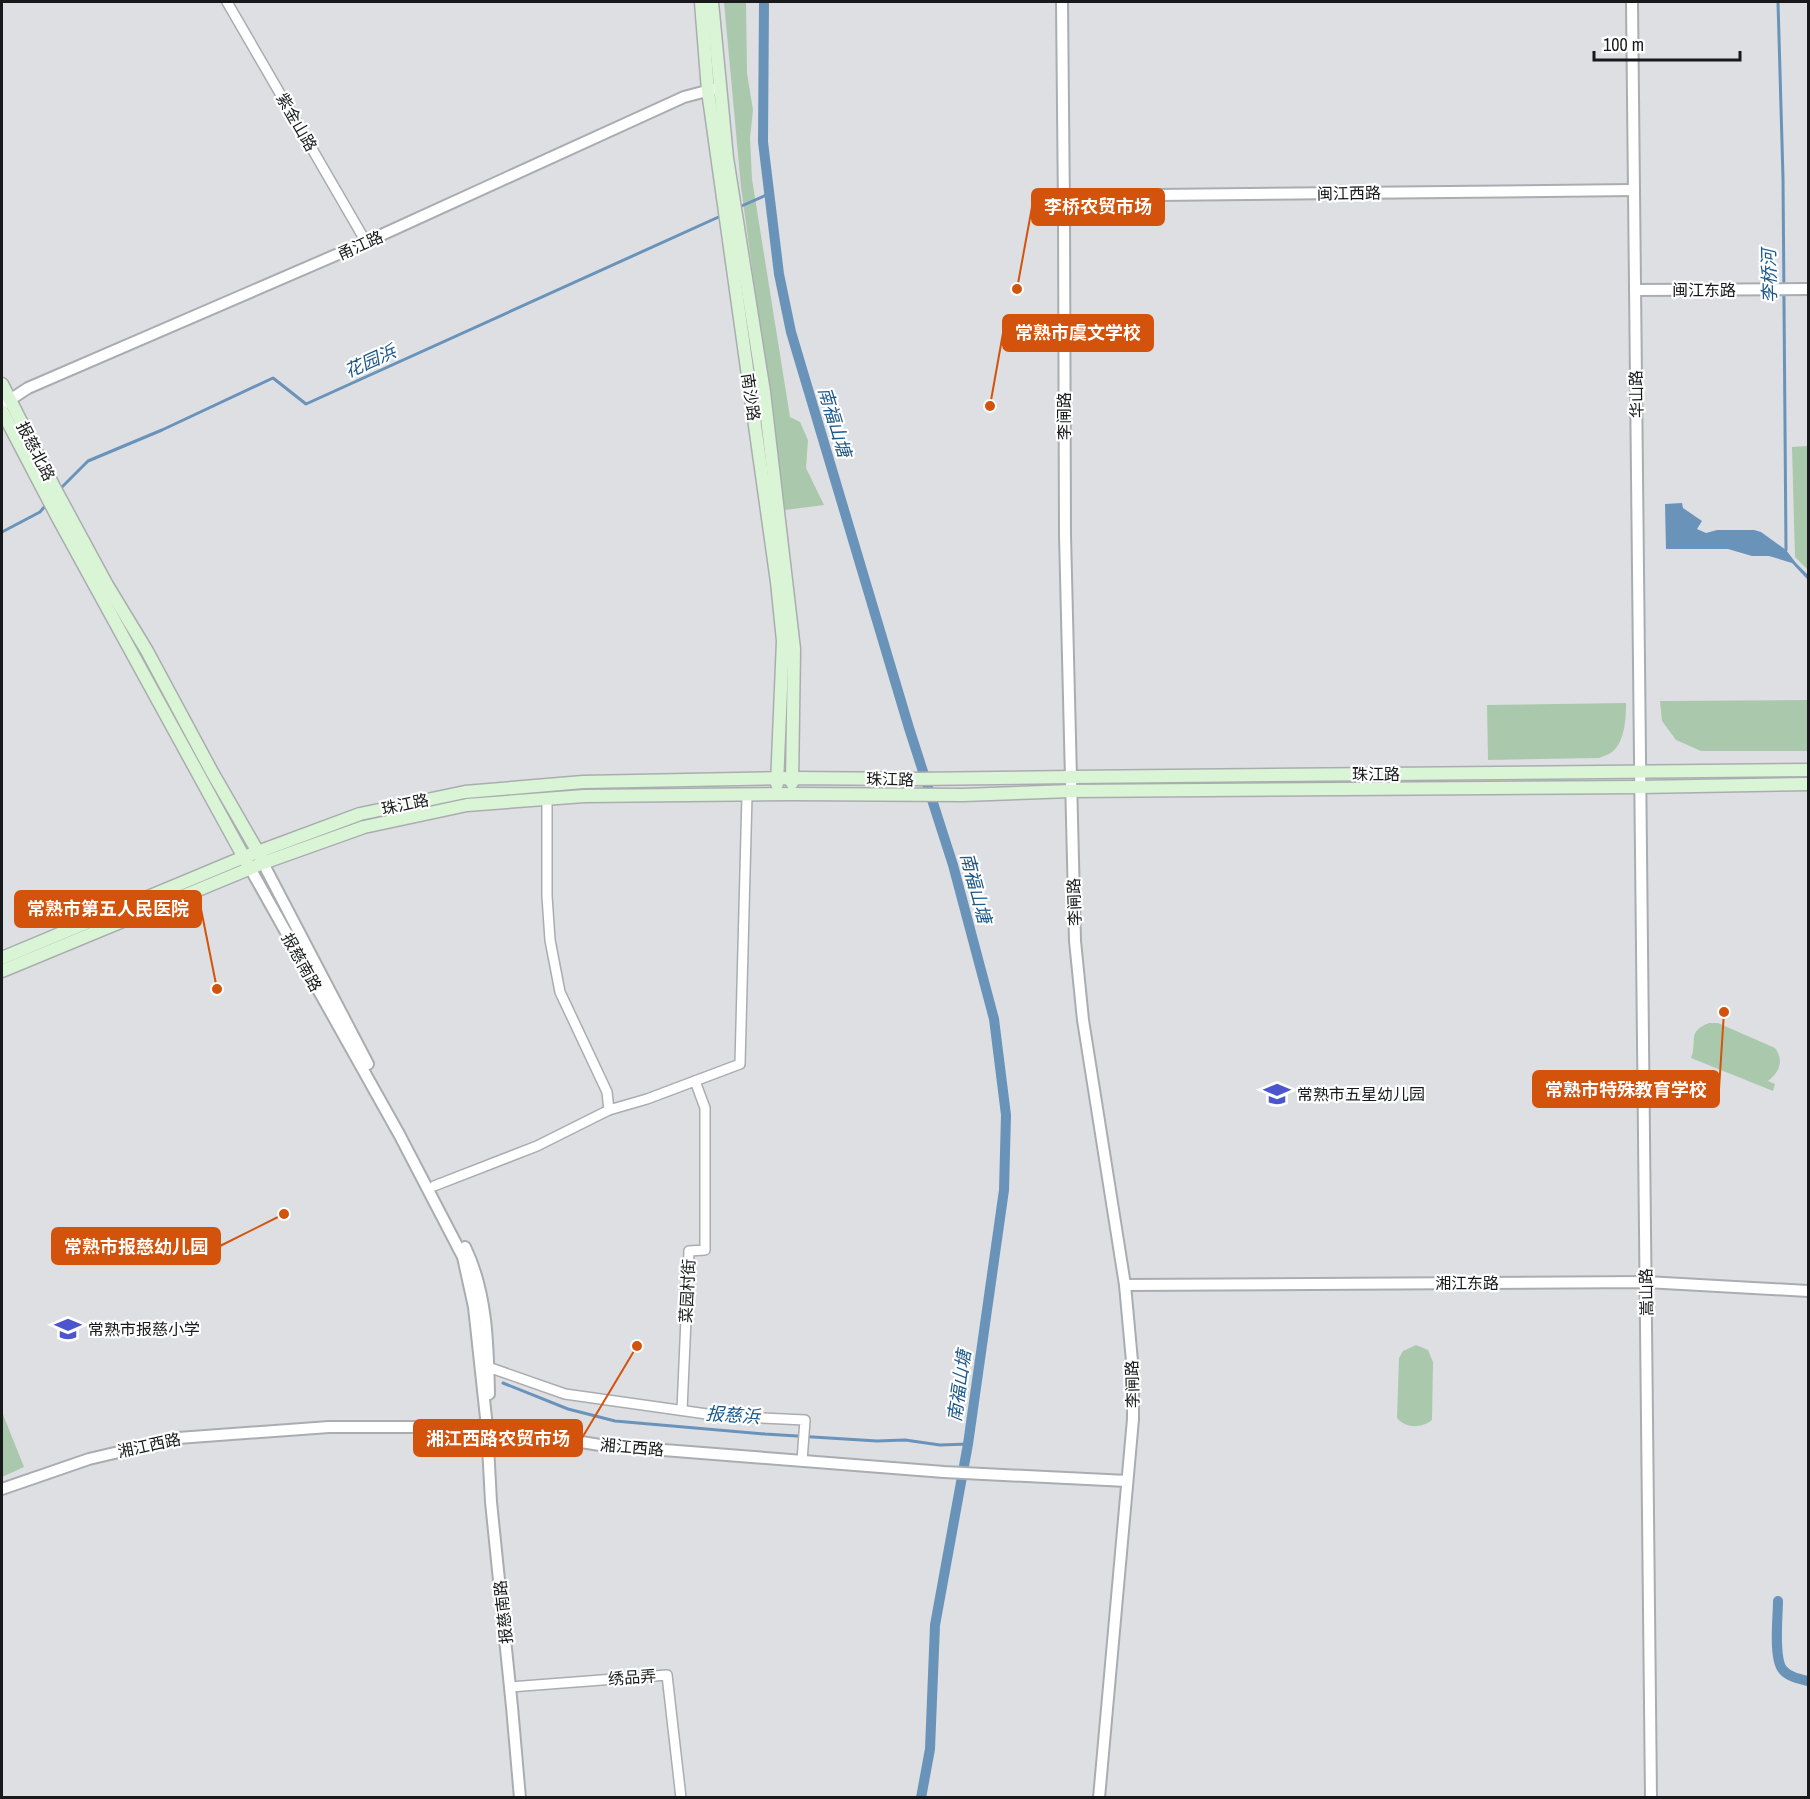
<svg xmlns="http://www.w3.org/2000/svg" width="1810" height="1799" font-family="'Archivo Narrow','Noto Sans SC',sans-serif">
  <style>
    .green { fill: #aac9ac }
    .water { fill: #6a93ba }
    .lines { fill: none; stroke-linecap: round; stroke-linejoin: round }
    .stream { stroke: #6a93ba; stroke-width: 3 }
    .canal { stroke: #6a93ba; stroke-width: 10 }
    .minor-casing { stroke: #aaadb0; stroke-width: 12 }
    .tertiary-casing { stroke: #aaadb0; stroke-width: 14 }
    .secondary-casing { stroke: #aaadb0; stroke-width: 15 }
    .minor { stroke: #fff; stroke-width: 9 }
    .tertiary { stroke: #fff; stroke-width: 10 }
    .secondary { stroke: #daf4d6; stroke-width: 12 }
    .labels { text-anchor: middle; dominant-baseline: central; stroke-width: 4.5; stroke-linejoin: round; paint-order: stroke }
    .street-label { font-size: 16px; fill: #18191a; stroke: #fff }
    .poi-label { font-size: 16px; fill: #18191a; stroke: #fff; text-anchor: start }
    .water-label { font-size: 18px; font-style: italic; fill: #1b588b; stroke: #fff }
    .leader { fill: none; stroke: #d3530d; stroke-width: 2 }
    .callout-dot { fill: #d3530d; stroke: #fff; stroke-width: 2 }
    .callout { fill: #d3530d; stroke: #d3530d; stroke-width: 2 }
    .callout-label { font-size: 18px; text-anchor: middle; font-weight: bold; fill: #fff }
  </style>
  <rect width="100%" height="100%" fill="#dddfe3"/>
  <!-- green -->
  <g class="green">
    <path d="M724 2H746L747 73 753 110 750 138 752 179 790 417 800 422 808 440 806 468 824 505 785 510 741 187Z"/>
    <path d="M1808 446V570L1795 557 1792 447Z"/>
    <path d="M1808 700V751H1701L1676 740 1662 721 1660 701Z"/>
    <path d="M1626 703C1626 718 1625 742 1612 752 1608 755 1603 756 1599 758L1488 760 1487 705Z"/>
    <path d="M1709 1023H1718L1775 1048C1784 1060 1780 1072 1768 1081L1775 1084 1773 1091 1691 1058C1698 1041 1686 1032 1709 1023Z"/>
    <path d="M1416 1345 1428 1350 1433 1362 1432 1420C1422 1428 1406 1429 1397 1418L1399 1358 1403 1351Z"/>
    <path d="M2 1412 24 1467 2 1477Z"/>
  </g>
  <!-- water -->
  <path class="water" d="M1682 503 1683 508 1702 521 1697 529 1706 533 1717 530H1754L1761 532 1786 550 1796 563 1808 575V580L1792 563 1769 556H1752L1728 549H1666L1665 504Z"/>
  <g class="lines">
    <!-- stream -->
    <g class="stream">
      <path d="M1778 2 1783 178 1786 550"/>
      <path d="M737 208 771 193"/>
      <path d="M60 489 88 461 162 430 273 378 306 404 723 215"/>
      <path d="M2 532 40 512 46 505"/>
      <path d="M503 1383 568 1409 615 1421 765 1434 877 1441 905 1440 940 1445 968 1444"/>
    </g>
    <!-- canal -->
    <g class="canal">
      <path d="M764 2 763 142 779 274 791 332 909 728 953 865 994 1019 1006 1115 1004 1190 968 1444 935 1625 930 1749 921 1798"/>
      <path d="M1778 1601C1778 1616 1773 1659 1783 1670 1789 1677 1799 1679 1808 1681"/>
    </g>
    <!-- minor casing -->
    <g class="minor-casing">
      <g id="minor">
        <path d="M227 2 366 242"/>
        <path d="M547 799V896L550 940 560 992 607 1092 609 1110"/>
        <path d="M434 1186 537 1146 609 1110 647 1099 740 1064 747 795"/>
        <path d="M488 1367 565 1394 721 1416 805 1420 802 1461"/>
        <path d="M682 1410 689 1251 705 1250V1108L695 1081"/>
        <path d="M510 1687 667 1675 681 1798"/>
      </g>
    </g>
    <!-- tertiary casing -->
    <g class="tertiary-casing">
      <g id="tertiary">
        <path d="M1062 2 1064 210 1065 535 1075 941 1083 1020 1125 1285 1133 1372V1419L1099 1798"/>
        <path d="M1632 2 1651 1798"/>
        <path d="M1064 196 1634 190"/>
        <path d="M1635 290 1808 289"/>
        <path d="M2 405 28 388 366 242 684 97 714 89"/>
        <path d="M263 863 368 1064"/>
        <path d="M250 868 399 1134 463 1257 474 1307 487 1427 491 1502 512 1707 520 1798"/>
        <path d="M465 1247C487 1292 488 1345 489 1394"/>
        <path d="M1125 1285 1646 1282 1808 1291"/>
        <path d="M2 1489 89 1459 178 1438 329 1427H487L600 1445 944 1472 1127 1481"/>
      </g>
    </g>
    <!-- secondary casing -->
    <g class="secondary-casing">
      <g id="secondary">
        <path d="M701 2 708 91 777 582 783 641 777 784"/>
        <path d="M712 2 727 158 764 392 794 649 792 783"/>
        <path d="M2 384 54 487 107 585 147 651 212 772 262 859"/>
        <path d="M2 411 58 518 247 863"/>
        <path d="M2 958 244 857 360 814 465 792 583 782 792 778 913 779 1072 777 1808 770"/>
        <path d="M2 971 263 863 364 827 467 805 584 796 792 794 963 795 1071 791 1640 787 1808 784"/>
      </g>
    </g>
    <!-- minor -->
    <use href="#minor" class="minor"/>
    <!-- tertiary -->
    <use href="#tertiary" class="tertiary"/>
    <!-- secondary -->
    <use href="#secondary" class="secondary"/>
  </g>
  <!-- icons -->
  <defs>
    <g id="school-bare" transform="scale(2.07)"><path d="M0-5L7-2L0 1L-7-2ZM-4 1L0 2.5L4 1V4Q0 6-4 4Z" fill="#4c55cb" stroke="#fff" stroke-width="2.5" paint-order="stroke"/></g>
  </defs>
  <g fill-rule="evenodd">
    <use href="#school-bare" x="1277" y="1094"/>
    <use href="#school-bare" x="68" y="1329"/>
  </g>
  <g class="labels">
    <!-- street labels -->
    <g class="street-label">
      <text transform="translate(297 122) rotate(60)">紫金山路</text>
      <text transform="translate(1349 193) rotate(-1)">闽江西路</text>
      <text transform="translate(360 245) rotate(-24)">甬江路</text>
      <text x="1704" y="290">闽江东路</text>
      <text transform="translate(1636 394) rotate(-91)">华山路</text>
      <text transform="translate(751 397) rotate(82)">南沙路</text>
      <text transform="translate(1064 416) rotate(-90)">李闸路</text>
      <text transform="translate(36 451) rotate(63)">报慈北路</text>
      <text x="1376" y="774">珠江路</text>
      <text transform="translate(890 779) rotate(1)">珠江路</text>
      <text transform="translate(405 804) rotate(-12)">珠江路</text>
      <text transform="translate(1074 902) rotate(-92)">李闸路</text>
      <text transform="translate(302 962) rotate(61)">报慈南路</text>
      <text x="1467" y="1283">湘江东路</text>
      <text transform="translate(687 1291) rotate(-87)">菜园村街</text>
      <text transform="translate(1646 1292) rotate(-91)">嵩山路</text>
      <text transform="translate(1132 1384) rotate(-91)">李闸路</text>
      <text transform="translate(149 1445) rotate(-12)">湘江西路</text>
      <text transform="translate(632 1447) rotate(5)">湘江西路</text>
      <text transform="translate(503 1612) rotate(-96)">报慈南路</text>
      <text transform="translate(632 1677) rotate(-4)">绣品弄</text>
    </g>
    <!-- poi labels -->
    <g class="poi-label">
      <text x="1297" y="1094">常熟市五星幼儿园</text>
      <text x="88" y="1329">常熟市报慈小学</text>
    </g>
    <!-- water labels -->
    <g class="water-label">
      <text transform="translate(1769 276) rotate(-91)">李桥河</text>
      <text transform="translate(370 361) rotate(-24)">花园浜</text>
      <text transform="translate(835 422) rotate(73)">南福山塘</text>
      <text transform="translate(976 888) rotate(75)">南福山塘</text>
      <text transform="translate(959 1386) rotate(-82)">南福山塘</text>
      <text transform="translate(733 1415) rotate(4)">报慈浜</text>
    </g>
  </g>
  <!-- callouts -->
  <path class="leader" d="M1017 289L1032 207M990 406L1003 333M217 989L201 909M1724 1012L1719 1089M284 1214L220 1246M637 1346L582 1438"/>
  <g class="callout-dot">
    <circle cx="1017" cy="289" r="6"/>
    <circle cx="990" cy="406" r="6"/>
    <circle cx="217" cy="989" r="6"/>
    <circle cx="1724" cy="1012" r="6"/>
    <circle cx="284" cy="1214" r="6"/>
    <circle cx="637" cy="1346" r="6"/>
  </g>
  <g class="callout">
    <rect x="1032" y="189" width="132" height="36" rx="6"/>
    <rect x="1003" y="315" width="150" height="36" rx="6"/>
    <rect x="15" y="891" width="186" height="36" rx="6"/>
    <rect x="1533" y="1071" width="186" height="36" rx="6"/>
    <rect x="52" y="1228" width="168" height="36" rx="6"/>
    <rect x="414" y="1420" width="168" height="36" rx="6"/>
  </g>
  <g class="callout-label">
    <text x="1098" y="213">李桥农贸市场</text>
    <text x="1078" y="339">常熟市虞文学校</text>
    <text x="108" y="915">常熟市第五人民医院</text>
    <text x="1626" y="1096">常熟市特殊教育学校</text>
    <text x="136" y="1253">常熟市报慈幼儿园</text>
    <text x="498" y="1445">湘江西路农贸市场</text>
  </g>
  <!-- border -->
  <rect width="1810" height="1799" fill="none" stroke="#18191a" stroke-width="6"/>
  <!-- scale -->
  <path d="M1594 51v9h146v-9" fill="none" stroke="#18191a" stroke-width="3"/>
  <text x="1603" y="51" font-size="18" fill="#18191a" stroke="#ffffff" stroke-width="4.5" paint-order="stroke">100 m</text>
</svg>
